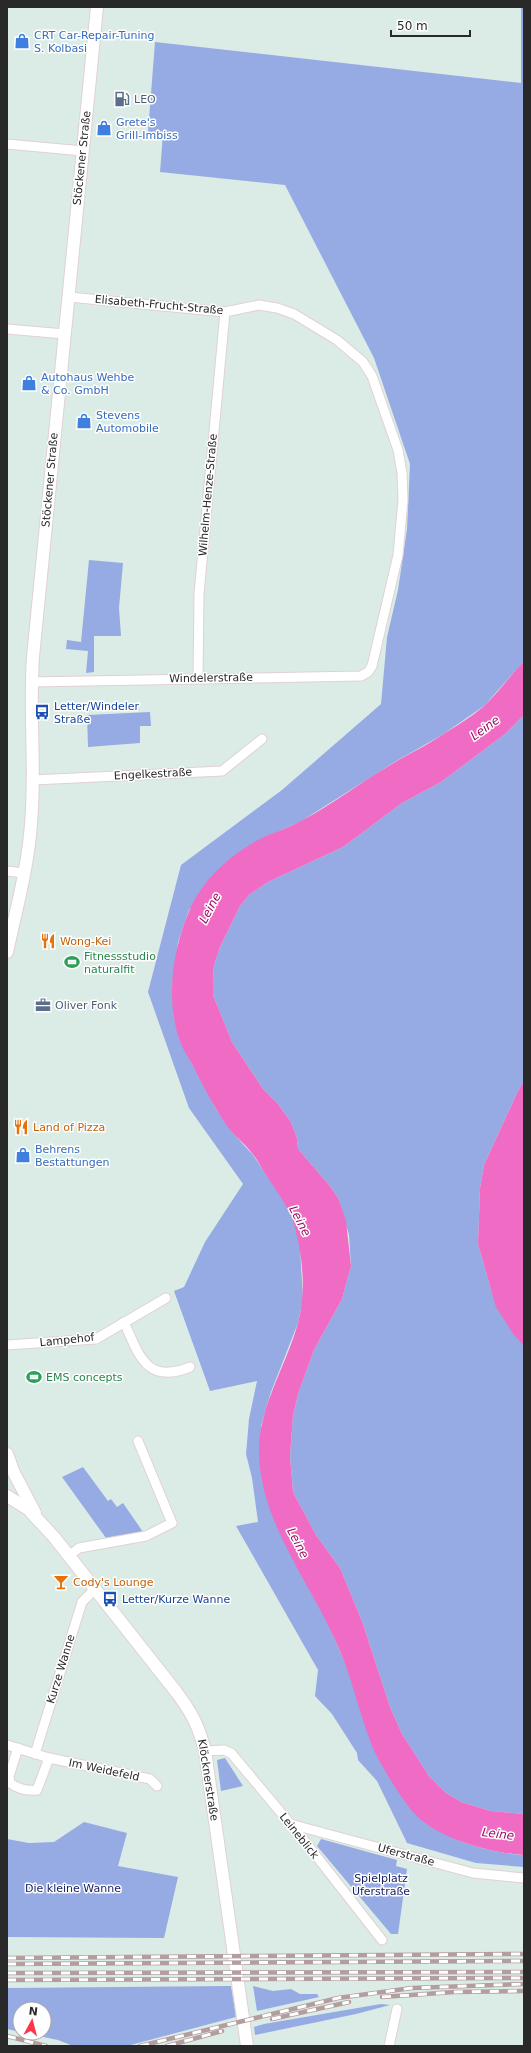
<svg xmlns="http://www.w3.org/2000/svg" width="531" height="2053" font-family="'DejaVu Sans',sans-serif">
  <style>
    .green { fill: #96aae4 }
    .water { fill: #f06bc3 }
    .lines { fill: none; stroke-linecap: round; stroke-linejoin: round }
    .street-casing { stroke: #e2d0d2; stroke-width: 11 }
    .secondary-casing { stroke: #e2d0d2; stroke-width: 14 }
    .street { stroke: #fff; stroke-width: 9 }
    .secondary { stroke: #fff; stroke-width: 12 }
    .rail-casing { stroke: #b49d9f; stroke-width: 4.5 }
    .rail { stroke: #fff; stroke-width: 3; stroke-dasharray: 9; stroke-linecap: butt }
    .labels { text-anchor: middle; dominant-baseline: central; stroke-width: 3; stroke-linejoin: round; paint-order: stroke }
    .shop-label { font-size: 11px; fill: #366cbe; stroke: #fff; text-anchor: start }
    .service-label { font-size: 11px; fill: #4e5e75; stroke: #fff; text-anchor: start }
    .street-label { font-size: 11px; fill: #292929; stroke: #fff }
    .transit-label { font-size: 11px; fill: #164399; stroke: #fff; text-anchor: start }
    .food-label { font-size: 11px; fill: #c56008; stroke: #fff; text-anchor: start }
    .leisure-label { font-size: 11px; fill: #27864d; stroke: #fff; text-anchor: start }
    .park-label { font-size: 11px; fill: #182367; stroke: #fff }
    .water-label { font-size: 12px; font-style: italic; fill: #9b0b5f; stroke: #fff }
  </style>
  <rect width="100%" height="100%" fill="#dbece6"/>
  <!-- green -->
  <g class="green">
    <path d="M521 7H524V661L484 706 442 735 393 763 300 822 263 838 236 855 189 910 178 942 172 988 174 1017 179 1039 216 1109 232 1132 253 1155 288 1207 295 1225 300 1248 303 1299 298 1323 271 1392 261 1426 309 1589 325 1616 400 1792C404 1798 407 1805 412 1810 436 1838 488 1853 524 1855V1867L476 1863 407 1843 377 1781 358 1760 357 1753 332 1714 315 1696 318 1670 236 1526 258 1522 252 1478 246 1454 249 1419 257 1381 210 1391 174 1291 184 1287 205 1242 243 1184 189 1108 148 992 181 865 282 790 381 704 387 637 398 590 407 529 410 464 374 358 285 185 160 172 163 134 148 132 155 42 521 83Z"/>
    <path d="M89 560 123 563 119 608 121 636H94V672L86 673 88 651 66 649 67 640 81 642Z"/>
    <path d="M150 712 151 726H140V743L88 747 87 715Z"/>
    <path d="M524 715V1081L517 1093 484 1165 480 1188 478 1244 491 1289 524 1346V1814L491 1811 461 1802 446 1793 429 1776 402 1734 390 1707 362 1621 340 1568 316 1535 293 1492 290 1456 293 1416 298 1394 314 1350 342 1299 351 1266 349 1235 338 1198 330 1186 298 1149 297 1138 291 1122 277 1103 263 1089 232 1042 213 995V982L214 965 220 947 240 906 249 895 268 882 343 847 402 803 441 782 505 734Z"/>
    <path d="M83 1467 108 1501 111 1499 117 1507 123 1503 143 1532 106 1538 62 1477Z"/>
    <path d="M225 1758 243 1786 221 1791 217 1760Z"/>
    <path d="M84 1822 127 1833 118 1866 178 1877 164 1938 7 1937V1839L29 1843 54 1842Z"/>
    <path d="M321 1839 397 1860 396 1866 407 1869 398 1934H391L317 1846Z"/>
    <path d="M231 1986 236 2017 127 2046H73L58 2040 24 2033H44V2009H20V2032L7 2029V1988Z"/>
    <path d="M253 1986 273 1991 291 1989 300 1994H317L319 1997 257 2011Z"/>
    <path d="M381 2004 390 2005 356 2014 255 2035 254 2027 264 2024Z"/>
  </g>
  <!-- water -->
  <g class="water">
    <path d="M524 661V715L505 734 441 782 402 803 343 847 268 882 249 895 240 906 220 947 214 965 213 982V995L232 1042 263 1089 277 1103 291 1122 297 1138 298 1149 330 1186 338 1198 346 1221 351 1266 342 1299 314 1350 298 1394 293 1416 290 1456 293 1492 316 1535 340 1568 362 1621 390 1707 402 1734 429 1776 446 1793 461 1802 491 1811 524 1814V1855C489 1853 435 1838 412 1811 399 1795 380 1764 372 1746 360 1715 353 1682 340 1651 314 1587 261 1526 259 1454 258 1407 286 1367 298 1323 306 1293 303 1261 296 1232 292 1211 279 1195 268 1178 262 1169 258 1160 251 1152 245 1144 237 1138 230 1130 215 1109 203 1086 192 1064 187 1055 181 1046 178 1036 166 995 173 948 190 909 204 877 235 851 266 836 278 831 290 827 301 821 333 804 361 782 392 764 410 753 428 745 445 733 458 725 471 717 483 707 498 693 510 676 524 661Z"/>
    <path d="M524 1081V1346L514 1335 496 1307 478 1244 480 1188 484 1165 517 1093Z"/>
  </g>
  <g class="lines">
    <!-- street casing -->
    <g class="street-casing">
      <g id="street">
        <path d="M7 144 83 151"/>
        <path d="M7 329 65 334"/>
        <path d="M198 678 199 594 225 312"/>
        <path d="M31 682 361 676 368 672 372 666 398 555 403 500 402 473 398 450 372 376 363 362 337 340 294 314 277 308 259 305 225 312 69 297"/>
        <path d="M33 780 222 771 262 739"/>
        <path d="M7 871 24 873"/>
        <path d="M124 1322C139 1355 146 1385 190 1367"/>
        <path d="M7 1345 96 1339 166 1298"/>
        <path d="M70 1555 79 1548 146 1536 172 1523 138 1441"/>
        <path d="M7 1745 49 1758 150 1779 157 1786"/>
        <path d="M18 1748 9 1776 10 1783C18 1789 28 1791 37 1790L49 1758"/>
        <path d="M205 1751 224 1750 231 1753 303 1839 382 1940"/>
        <path d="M35 1754 82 1602 95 1589"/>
        <path d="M290 1824 473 1873 524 1878"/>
        <path d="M389 2046 397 2009"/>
      </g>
    </g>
    <!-- secondary casing -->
    <g class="secondary-casing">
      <g id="secondary">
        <path d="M7 952C16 910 28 867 31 824 36 768 29 712 33 657L97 7"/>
        <path d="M7 1454 14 1473 35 1513"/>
        <path d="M7 1496 28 1509 54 1537 177 1693C192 1713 199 1727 205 1751L247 2046"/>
      </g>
    </g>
    <!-- street -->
    <use href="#street" class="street"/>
    <!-- secondary -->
    <use href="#secondary" class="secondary"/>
    <!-- rail casing -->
    <g class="rail-casing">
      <g id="rail">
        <path d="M7 1958 524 1954"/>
        <path d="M7 1964 524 1961"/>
        <path d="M7 1973 524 1972"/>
        <path d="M7 1980 524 1978"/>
        <path d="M382 1997 454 1992 524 1991"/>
        <path d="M272 2019 349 2002"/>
        <path d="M7 2036 46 2046"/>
        <path d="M140 2046 338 1998 412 1988 524 1984"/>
        <path d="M167 2046 222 2031"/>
      </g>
    </g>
    <!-- rail -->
    <use href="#rail" class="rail"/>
  </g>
  <!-- icons -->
  <defs>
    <g id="shop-bare" transform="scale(1.2)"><path d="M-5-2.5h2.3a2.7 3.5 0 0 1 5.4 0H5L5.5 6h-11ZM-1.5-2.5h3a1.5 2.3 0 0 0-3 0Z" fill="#3f7fe0" stroke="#fff" stroke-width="2.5" paint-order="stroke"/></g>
    <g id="fuel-bare" transform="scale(1.2)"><path d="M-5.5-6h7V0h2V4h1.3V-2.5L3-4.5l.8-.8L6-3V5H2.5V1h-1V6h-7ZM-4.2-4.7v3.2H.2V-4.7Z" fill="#5c6f8a" stroke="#fff" stroke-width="2.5" paint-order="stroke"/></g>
    <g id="bus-bare" transform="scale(1.2)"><path d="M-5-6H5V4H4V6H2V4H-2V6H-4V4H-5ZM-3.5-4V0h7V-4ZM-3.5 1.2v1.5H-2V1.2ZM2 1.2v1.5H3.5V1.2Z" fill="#1a4fb4" stroke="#fff" stroke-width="2.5" paint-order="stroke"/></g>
    <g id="restaurant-bare" transform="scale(1.2)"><path d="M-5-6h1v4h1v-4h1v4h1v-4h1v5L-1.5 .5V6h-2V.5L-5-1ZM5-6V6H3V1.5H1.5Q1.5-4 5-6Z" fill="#e8710a" stroke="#fff" stroke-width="2.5" paint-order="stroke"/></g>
    <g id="stadium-bare" transform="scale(1.2)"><path d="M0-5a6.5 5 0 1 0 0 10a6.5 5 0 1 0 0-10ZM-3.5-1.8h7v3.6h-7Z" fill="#2e9e5b" stroke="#fff" stroke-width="2.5" paint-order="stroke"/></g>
    <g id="office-bare" transform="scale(1.2)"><path d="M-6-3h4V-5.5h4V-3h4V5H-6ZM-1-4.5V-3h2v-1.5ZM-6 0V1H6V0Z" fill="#5c6f8a" stroke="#fff" stroke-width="2.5" paint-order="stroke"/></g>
    <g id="bar-bare" transform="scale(1.2)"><path d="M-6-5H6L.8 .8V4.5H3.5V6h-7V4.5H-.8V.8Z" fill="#e8710a" stroke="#fff" stroke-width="2.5" paint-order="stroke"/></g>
  </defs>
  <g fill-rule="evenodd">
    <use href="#shop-bare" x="22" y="41"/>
    <use href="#fuel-bare" x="122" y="99"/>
    <use href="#shop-bare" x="104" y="128"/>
    <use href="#shop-bare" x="29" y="383"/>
    <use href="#shop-bare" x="84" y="421"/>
    <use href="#bus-bare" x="42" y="712"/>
    <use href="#restaurant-bare" x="48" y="941"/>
    <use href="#stadium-bare" x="72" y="962"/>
    <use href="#office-bare" x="43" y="1005"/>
    <use href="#restaurant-bare" x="21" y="1127"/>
    <use href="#shop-bare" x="23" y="1155"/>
    <use href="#stadium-bare" x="34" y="1377"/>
    <use href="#bar-bare" x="61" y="1582"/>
    <use href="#bus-bare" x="110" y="1599"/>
  </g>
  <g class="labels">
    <!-- shop labels -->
    <g class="shop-label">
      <text x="34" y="35">CRT Car-Repair-Tuning<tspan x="34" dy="13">S. Kolbasi</tspan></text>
      <text x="116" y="122">Grete's<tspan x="116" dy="13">Grill-Imbiss</tspan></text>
      <text x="41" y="377">Autohaus Wehbe<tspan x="41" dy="13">&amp; Co. GmbH</tspan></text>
      <text x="96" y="415">Stevens<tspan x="96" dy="13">Automobile</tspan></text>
      <text x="35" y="1149">Behrens<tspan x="35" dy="13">Bestattungen</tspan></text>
    </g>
    <!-- service labels -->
    <g class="service-label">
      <text x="134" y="99">LEO</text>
      <text x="55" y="1005">Oliver Fonk</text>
    </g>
    <!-- street labels -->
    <g class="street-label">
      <text transform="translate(82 158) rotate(-84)">Stöckener Straße</text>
      <text transform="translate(159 305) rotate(5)">Elisabeth-Frucht-Straße</text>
      <text transform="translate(50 480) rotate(-85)">Stöckener Straße</text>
      <text transform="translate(208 495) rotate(-85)">Wilhelm-Henze-Straße</text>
      <text transform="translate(211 678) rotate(-1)">Windelerstraße</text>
      <text transform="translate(153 774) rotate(-3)">Engelkestraße</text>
      <text transform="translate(67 1340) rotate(-6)">Lampehof</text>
      <text transform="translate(61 1669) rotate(-73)">Kurze Wanne</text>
      <text transform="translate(104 1770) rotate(12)">Im Weidefeld</text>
      <text transform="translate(208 1780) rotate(81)">Klöcknerstraße</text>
      <text transform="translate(299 1836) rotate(51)">Leineblick</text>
      <text transform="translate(406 1855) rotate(15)">Uferstraße</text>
    </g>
    <!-- transit labels -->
    <g class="transit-label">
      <text x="54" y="706">Letter/Windeler<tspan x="54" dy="13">Straße</tspan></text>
      <text x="122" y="1599">Letter/Kurze Wanne</text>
    </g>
    <!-- food labels -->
    <g class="food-label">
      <text x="60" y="941">Wong-Kei</text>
      <text x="33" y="1127">Land of Pizza</text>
      <text x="73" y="1582">Cody's Lounge</text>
    </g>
    <!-- leisure labels -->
    <g class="leisure-label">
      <text x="84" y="956">Fitnessstudio<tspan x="84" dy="13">naturalfit</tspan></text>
      <text x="46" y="1377">EMS concepts</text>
    </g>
    <!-- park labels -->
    <g class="park-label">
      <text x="381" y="1878">Spielplatz<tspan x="381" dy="13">Uferstraße</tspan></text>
      <text x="73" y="1888">Die kleine Wanne</text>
    </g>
    <!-- water labels -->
    <g class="water-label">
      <text transform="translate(485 728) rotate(-36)">Leine</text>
      <text transform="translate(210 908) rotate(-62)">Leine</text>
      <text transform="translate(300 1221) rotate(62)">Leine</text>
      <text transform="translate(298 1543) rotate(62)">Leine</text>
      <text transform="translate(498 1834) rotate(7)">Leine</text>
    </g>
  </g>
  <!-- border -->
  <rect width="531" height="2053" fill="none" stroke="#292929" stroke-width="16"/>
  <!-- north arrow -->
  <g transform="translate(32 2021) rotate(7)"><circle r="19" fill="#ffffff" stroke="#a9a9a9"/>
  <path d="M0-3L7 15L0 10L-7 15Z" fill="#fc374d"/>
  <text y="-6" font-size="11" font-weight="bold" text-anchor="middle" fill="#292929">N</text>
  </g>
  <!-- scale -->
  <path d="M391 30v6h79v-6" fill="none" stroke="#292929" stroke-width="2"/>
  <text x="397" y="30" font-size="12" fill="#292929" stroke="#ffffff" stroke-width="3" paint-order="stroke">50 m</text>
</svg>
